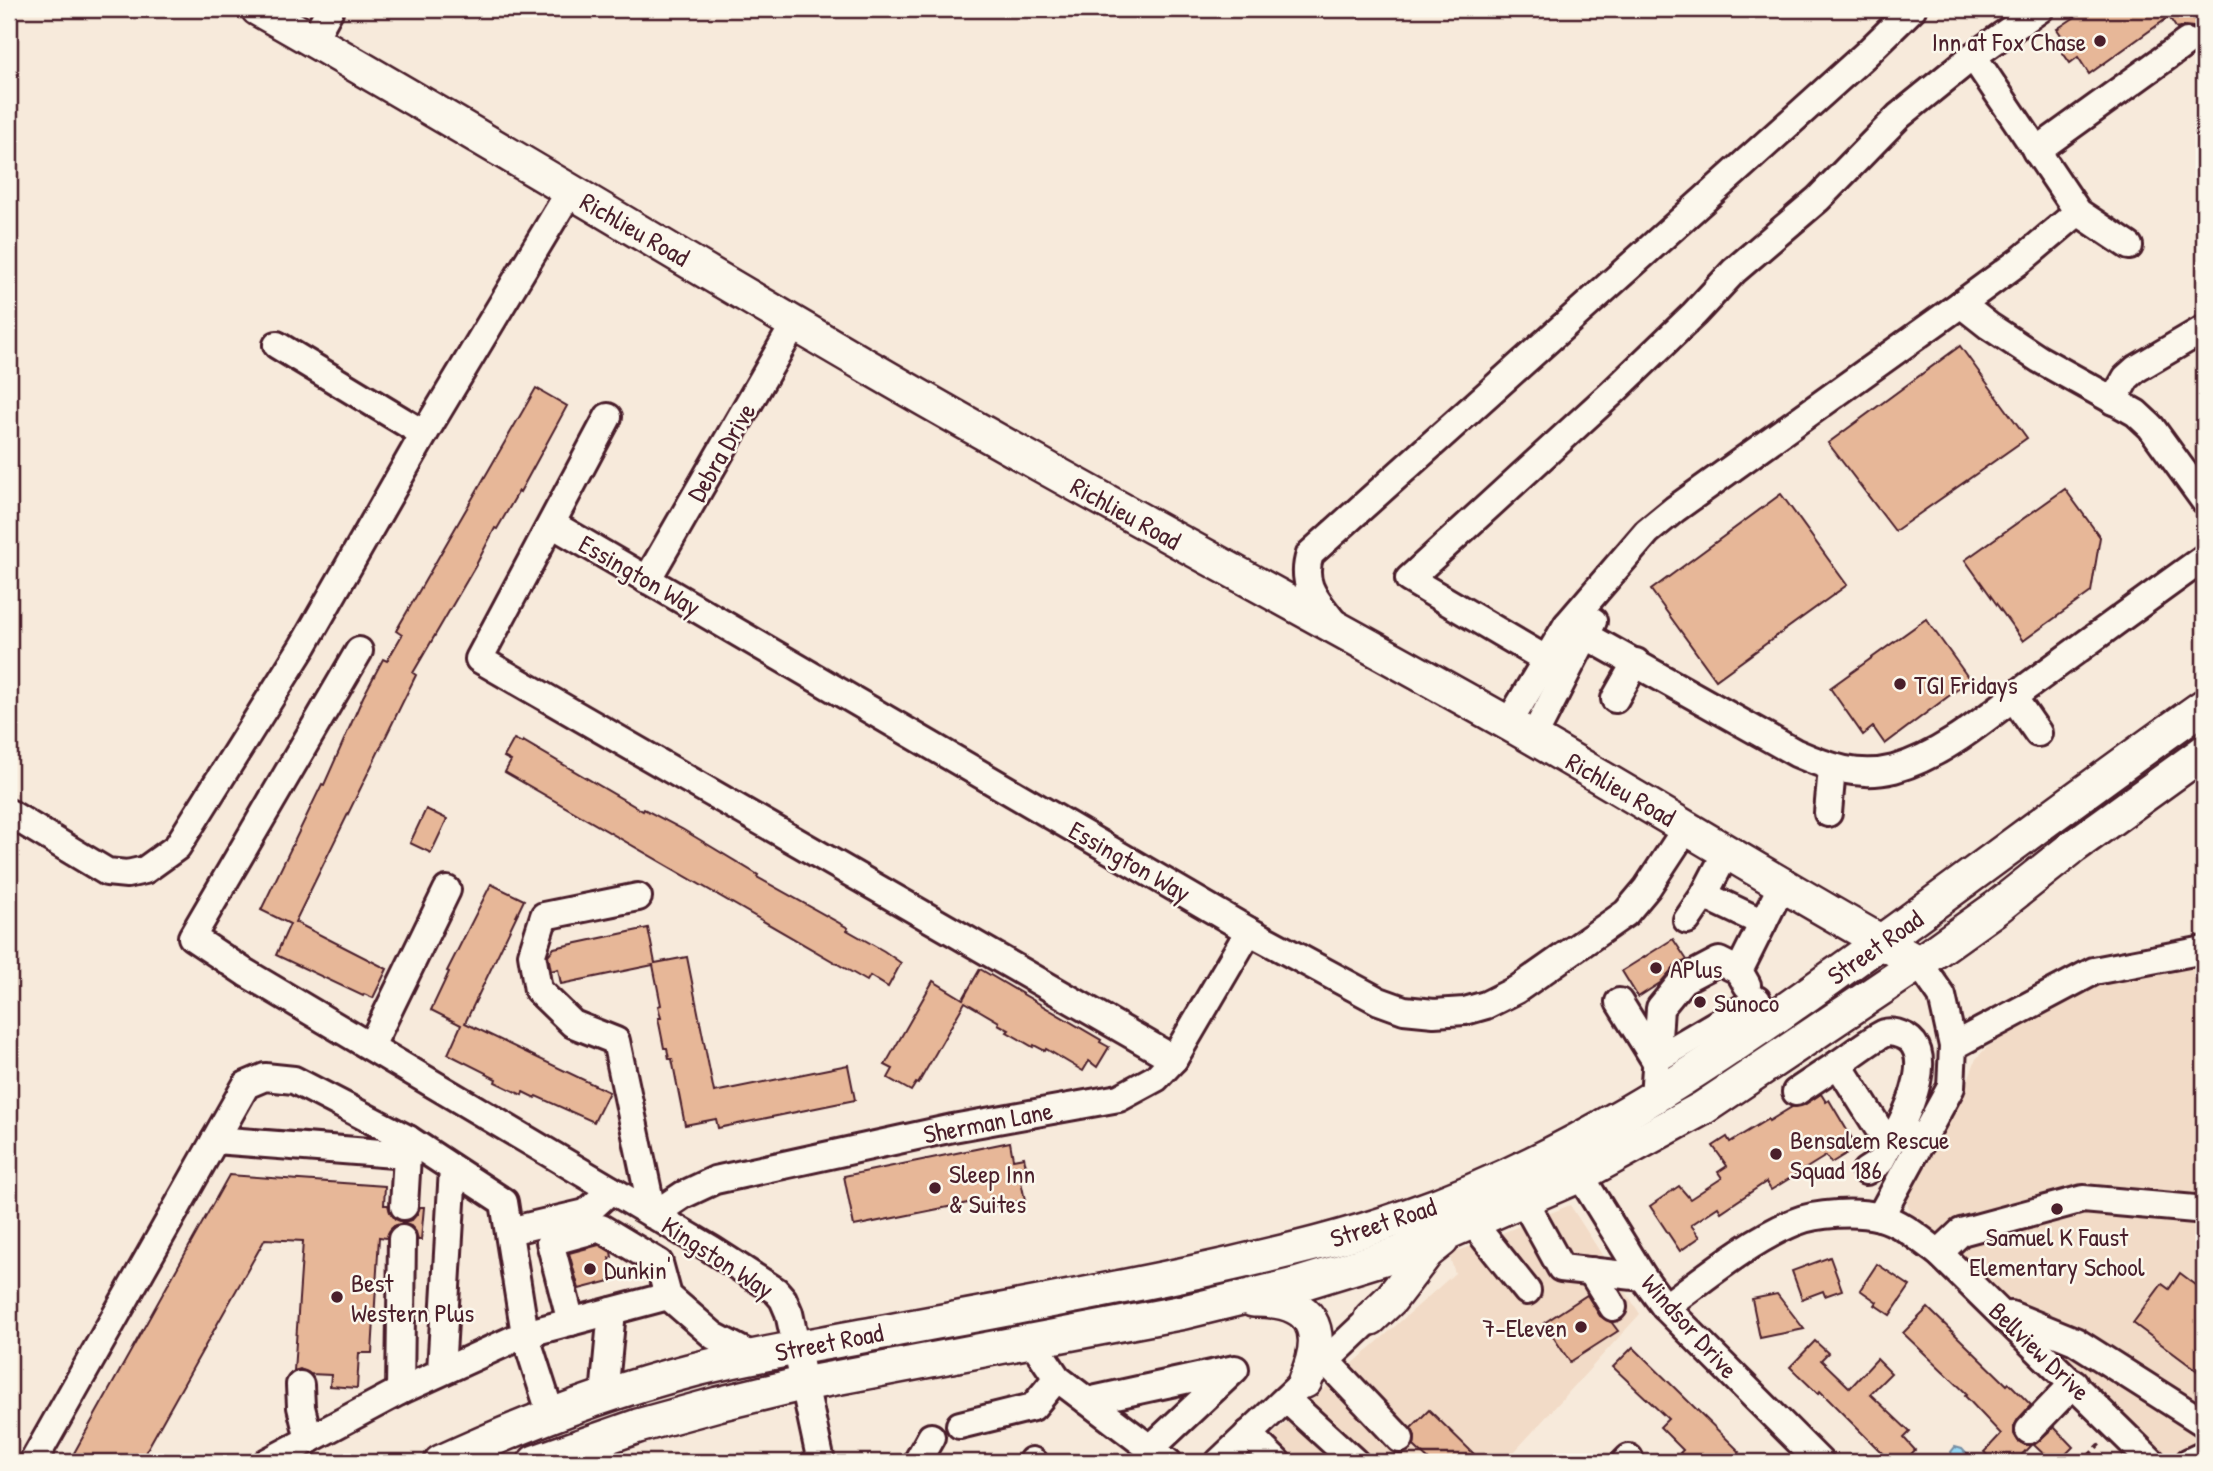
<svg xmlns="http://www.w3.org/2000/svg" width="2213" height="1471" font-family="'Patrick Hand',sans-serif">
  <style>
    .built { fill: #f2dbc7 }
    .water { fill: #94d8f5; stroke: #768ea4; stroke-width: 2 }
    .building { fill: #e7b798; stroke: #4a1f2b; stroke-width: 2 }
    .lines { fill: none; stroke-linecap: round; stroke-linejoin: round }
    .minor-casing { stroke: #4a1f2b; stroke-width: 32 }
    .major-casing { stroke: #4a1f2b; stroke-width: 38 }
    .path { stroke: #4a1f2b; stroke-width: 3.5; stroke-dasharray: 5 5; stroke-linecap: butt }
    .minor { stroke: #fbf7ec; stroke-width: 26 }
    .major { stroke: #fbf7ec; stroke-width: 33 }
    .poi-dot { fill: #4a1f2b; stroke: #fbf7ec; stroke-width: 2.5 }
    .labels { text-anchor: middle; dominant-baseline: central; stroke-width: 5; stroke-linejoin: round; paint-order: stroke }
    .poi-label { font-size: 26px; fill: #4a1f2b; stroke: #fbf7ec; text-anchor: start }
    .street-label { font-size: 26px; fill: #4a1f2b; stroke: #fbf7ec }
  </style>
  <rect width="100%" height="100%" fill="#f7eadb"/>
  <filter id="ink" filterUnits="userSpaceOnUse"><feTurbulence type="fractalNoise" baseFrequency=".0143" numOctaves="2"/><feDisplacementMap in="SourceGraphic" scale="14" xChannelSelector="R" yChannelSelector="G"/><feConvolveMatrix kernelMatrix="1 2 1 2 8 2 1 2 1" color-interpolation-filters="sRGB"/></filter>
  <g filter="url(#ink)">
    <!-- built -->
    <g class="built">
      <path d="M2204 960V1462H2169L1962 1258 1913 1217 1906 1201 1959 1103 1976 1059 1986 1048 2084 982Z"/>
      <path d="M1570 1205 1640 1314 1505 1462H1242L1455 1273 1449 1255Z"/>
    </g>
    <!-- water -->
    <path class="water" d="M1955 1447 1962 1449 1974 1462H1955L1951 1452Z"/>
    <!-- building -->
    <g class="building">
      <path d="M2087 9H2204V67L2196 55 2202 48 2203 41 2200 33 2193 27 2185 26 2177 29 2169 17 2089 74 2078 57 2070 63 2058 46 2065 41 2057 29Z"/>
      <path d="M1960 346 2027 438 1895 531 1828 443Z"/>
      <path d="M536 388 567 406 520 492 519 491 497 529 495 528 476 565 413 673 416 675 295 922 387 969 373 998 364 994 363 996 276 955 290 924 261 910 322 784 324 785 363 697 383 659 387 661 402 635 396 631Z"/>
      <path d="M2065 489 2100 537 2091 592 2023 641 1965 560Z"/>
      <path d="M1781 494 1847 585 1716 680 1651 590Z"/>
      <path d="M1926 619 1970 680 1885 744 1873 727 1863 735 1830 688Z"/>
      <path d="M514 739 522 743 523 741 643 811 644 809 682 829 758 875 757 877 848 928 847 930 884 951 901 963 888 987 870 976 867 981 505 772 511 761 504 757Z"/>
      <path d="M426 809 447 819 431 853 410 843Z"/>
      <path d="M491 884 524 900 465 1023 609 1092 594 1122 536 1096 535 1098 523 1092 522 1095 495 1082 496 1079 486 1074V1073L448 1054 461 1025 431 1010 449 972 447 971Z"/>
      <path d="M648 928 655 963 687 957 714 1092 848 1065 855 1100 718 1128 716 1119 685 1125 672 1059H669L667 1048H664L658 1018H661L658 1006 661 1005 653 965 561 984 558 969 551 971 548 955 554 948Z"/>
      <path d="M1673 939 1687 960 1675 966 1660 983 1638 997 1622 971Z"/>
      <path d="M980 969 1101 1040 1100 1042 1109 1047 1097 1067 1089 1061 1083 1071 1046 1049 1045 1051 1034 1045 1033 1047 1007 1032 1009 1030 998 1024 999 1022 965 1002 918 1084 916 1083 911 1091 888 1078 893 1069 885 1065 933 981 963 999Z"/>
      <path d="M1821 1094 1826 1102 1829 1100 1857 1147 1831 1163 1826 1156 1771 1190 1766 1182 1721 1212 1718 1207 1691 1225 1700 1237 1680 1251 1650 1206 1679 1186 1690 1199 1722 1178 1718 1172 1727 1166 1713 1146 1727 1137 1730 1142 1768 1119 1769 1121 1792 1107 1804 1105Z"/>
      <path d="M1010 1142 1013 1159 1024 1157 1028 1176 1020 1177 1025 1200 975 1210 973 1202 854 1226 844 1176Z"/>
      <path d="M229 1175 385 1186 384 1205H388L390 1212 395 1219 402 1222 412 1220 417 1214 420 1207H424L421 1240H418L416 1232 411 1226 403 1223 394 1226 386 1238 379 1237 372 1353H359L357 1388 330 1386 331 1375 310 1374 300 1369 294 1371 303 1241 265 1239 140 1462H69Z"/>
      <path d="M599 1245 611 1252 612 1257 609 1258 614 1280 579 1289 569 1253Z"/>
      <path d="M1830 1257 1842 1290 1825 1296 1823 1291 1802 1299 1792 1271Z"/>
      <path d="M1877 1264 1910 1286 1890 1315 1875 1305 1877 1302 1860 1290Z"/>
      <path d="M2180 1273 2204 1291V1376L2133 1323 2162 1284 2169 1289Z"/>
      <path d="M1777 1294 1804 1329 1760 1338 1752 1299Z"/>
      <path d="M1587 1295 1600 1316 1612 1323 1618 1331 1570 1362 1544 1323Z"/>
      <path d="M1928 1308 2007 1385 2009 1383 2031 1405 2018 1419 2014 1427V1434L2018 1441 2025 1445H2031L2015 1462H1994L1984 1452 2001 1434 1965 1396 1967 1394 1903 1333Z"/>
      <path d="M1815 1341 1828 1353 1821 1360 1850 1388 1877 1359 1891 1373 1870 1394 1910 1432 1904 1438 1915 1450 1904 1462H1891L1820 1391 1818 1394 1790 1367Z"/>
      <path d="M1633 1347 1740 1452 1730 1462H1689L1680 1453 1683 1450 1660 1427 1668 1419 1613 1367Z"/>
      <path d="M1429 1410 1474 1454 1466 1462H1431L1414 1446 1415 1436 1411 1428Z"/>
      <path d="M2054 1427 2073 1447 2058 1462H2052L2034 1445Z"/>
    </g>
    <g class="lines">
      <!-- minor casing -->
      <g class="minor-casing">
        <g id="minor">
          <path d="M313 40 330 9"/>
          <path d="M1973 56 2078 212 2129 246"/>
          <path d="M2036 151 2187 42"/>
          <path d="M1961 304 1989 326 2039 359 2136 413 2151 427 2204 500"/>
          <path d="M277 345 424 434"/>
          <path d="M2113 401 2126 378 2136 369 2204 329"/>
          <path d="M608 417 479 659 1174 1059"/>
          <path d="M552 524 1249 931 1379 1001 1404 1010 1434 1013 1465 1011 1486 1005 1516 990 1626 913 1647 888 1687 827"/>
          <path d="M647 580 795 323"/>
          <path d="M1567 625 1796 753C1828 767 1859 778 1894 769 1944 755 1987 717 2028 686 2087 643 2145 600 2204 558"/>
          <path d="M1337 627C1319 602 1299 587 1310 554L1865 55 1912 9"/>
          <path d="M359 651 192 937 246 973 711 1249 776 1291 783 1299 789 1313 821 1462"/>
          <path d="M1547 660 1409 579 1613 392 1694 314 1734 271 1818 199 1899 116 1973 56 2040 9"/>
          <path d="M2013 697 2038 733"/>
          <path d="M1615 699 1636 662"/>
          <path d="M1508 724 1567 625 1647 532 1675 509 1961 304 2021 260 2078 212"/>
          <path d="M1533 738 1593 621"/>
          <path d="M9 813 107 872 127 874 145 870 177 847 303 646 424 434 570 191"/>
          <path d="M1828 813 1832 768"/>
          <path d="M1704 895 1763 923"/>
          <path d="M638 897 544 916 532 954 538 990 573 1024 616 1041 653 1215"/>
          <path d="M1687 920 1704 895 1727 851"/>
          <path d="M1747 985 1739 971 1782 885"/>
          <path d="M1619 1002 1655 1060 1757 1000"/>
          <path d="M371 1046 447 890"/>
          <path d="M1953 1046 2094 971 2204 950"/>
          <path d="M1796 1092 1838 1064"/>
          <path d="M1654 1098 1660 1008 1683 980 1719 961 1739 971"/>
          <path d="M1899 1128C1910 1107 1934 1054 1906 1037 1900 1034 1891 1031 1885 1033 1874 1037 1849 1057 1838 1064L1889 1145 1899 1128 1923 1141"/>
          <path d="M215 1140 407 1155"/>
          <path d="M1866 1171 1880 1162 1889 1145"/>
          <path d="M1580 1175 1643 1277 1665 1307 1820 1462"/>
          <path d="M1523 1199 1561 1268 1643 1277"/>
          <path d="M404 1206 408 1139"/>
          <path d="M653 1215 683 1195 715 1180 953 1128 1119 1098 1156 1078 1174 1059 1249 931"/>
          <path d="M1880 1217 1951 1087 1953 1046 1942 996 1919 963"/>
          <path d="M1472 1222 1527 1291"/>
          <path d="M509 1231 586 1213 611 1190"/>
          <path d="M1939 1253 1961 1232 2083 1199 2195 1209"/>
          <path d="M1591 1271 1613 1307"/>
          <path d="M1665 1307C1705 1278 1749 1241 1795 1222 1816 1213 1858 1211 1880 1217 1902 1223 1921 1240 1939 1253L2152 1462"/>
          <path d="M2011 1315 2075 1341 2204 1423"/>
          <path d="M571 1322 550 1242 601 1228 659 1263 668 1296 714 1336 752 1356"/>
          <path d="M1033 1342 1057 1378 1168 1462"/>
          <path d="M1326 1361 1400 1439"/>
          <path d="M441 1371 453 1169"/>
          <path d="M300 1385 301 1407 309 1440"/>
          <path d="M400 1391 402 1239"/>
          <path d="M604 1396 612 1311"/>
          <path d="M1286 1399 1355 1462"/>
          <path d="M1088 1401 1235 1369 1150 1449"/>
          <path d="M551 1415 525 1334 668 1296"/>
          <path d="M960 1425 1033 1407 1057 1378"/>
          <path d="M2029 1430 2074 1383"/>
          <path d="M1248 1434 1277 1462"/>
          <path d="M1032 1461 1034 1462"/>
          <path d="M33 1462 246 1085 265 1077 294 1080 408 1139 504 1202 525 1334 400 1391 267 1462"/>
          <path d="M917 1462 931 1437"/>
          <path d="M1219 1462 1371 1318"/>
          <path d="M1625 1462 1629 1458"/>
          <path d="M2189 1462 2204 1455"/>
        </g>
      </g>
      <!-- major casing -->
      <g class="major-casing">
        <g id="major">
          <path d="M258 9C465 126 667 250 872 369 1083 492 1299 605 1511 725 1648 803 1781 887 1919 963"/>
          <path d="M1253 1300C1313 1299 1328 1329 1305 1381"/>
          <path d="M1371 1318 1391 1299 1427 1252 1442 1240"/>
          <path d="M441 1462C521 1425 603 1393 689 1371 746 1356 804 1347 862 1336 984 1313 1106 1292 1227 1265 1288 1251 1348 1237 1407 1216 1562 1162 1699 1073 1832 977 1957 888 2079 794 2204 706"/>
          <path d="M535 1462 638 1426 718 1404 793 1386 1184 1312 1299 1284 1400 1253 1580 1175 1703 1108 1919 963 1996 908 2074 846 2204 752"/>
        </g>
      </g>
      <!-- path -->
      <path class="path" d="M2082 1462 2100 1444"/>
      <!-- minor -->
      <use href="#minor" class="minor"/>
      <!-- major -->
      <use href="#major" class="major"/>
    </g>
  </g>
  <!-- markers -->
  <g class="poi-dot">
    <circle cx="2100" cy="41" r="7"/>
    <circle cx="1900" cy="684" r="7"/>
    <circle cx="1656" cy="968" r="7"/>
    <circle cx="1700" cy="1002" r="7"/>
    <circle cx="1776" cy="1154" r="7"/>
    <circle cx="935" cy="1188" r="7"/>
    <circle cx="2057" cy="1209" r="7"/>
    <circle cx="590" cy="1269" r="7"/>
    <circle cx="337" cy="1297" r="7"/>
    <circle cx="1581" cy="1327" r="7"/>
  </g>
  <g class="labels">
    <!-- poi labels -->
    <g class="poi-label">
      <text x="2086" y="41" text-anchor="end">Inn at Fox Chase</text>
      <text x="1914" y="684">TGI Fridays</text>
      <text x="1670" y="968">APlus</text>
      <text x="1714" y="1002">Sunoco</text>
      <text x="1790" y="1139">Bensalem Rescue<tspan x="1790" dy="30">Squad 186</tspan></text>
      <text x="949" y="1173">Sleep Inn<tspan x="949" dy="30">&amp; Suites</tspan></text>
      <text x="2057" y="1236" text-anchor="middle">Samuel K Faust<tspan x="2057" dy="30">Elementary School</tspan></text>
      <text x="604" y="1269">Dunkin'</text>
      <text x="351" y="1282">Best<tspan x="351" dy="30">Western Plus</tspan></text>
      <text x="1567" y="1327" text-anchor="end">7-Eleven</text>
    </g>
    <!-- street labels -->
    <g class="street-label">
      <text transform="translate(635 229) rotate(30)">Richlieu Road</text>
      <text transform="translate(721 452) rotate(-60)">Debra Drive</text>
      <text transform="translate(1126 513) rotate(29)">Richlieu Road</text>
      <text transform="translate(640 575) rotate(30)">Essington Way</text>
      <text transform="translate(1621 789) rotate(30)">Richlieu Road</text>
      <text transform="translate(1130 861) rotate(30)">Essington Way</text>
      <text transform="translate(1875 947) rotate(-35)">Street Road</text>
      <text transform="translate(988 1122) rotate(-11)">Sherman Lane</text>
      <text transform="translate(1383 1222) rotate(-18)">Street Road</text>
      <text transform="translate(718 1257) rotate(33)">Kingston Way</text>
      <text transform="translate(1690 1326) rotate(48)">Windsor Drive</text>
      <text transform="translate(829 1342) rotate(-11)">Street Road</text>
      <text transform="translate(2040 1351) rotate(44)">Bellview Drive</text>
    </g>
  </g>
  <!-- margin -->
  <rect width="2213" height="1471" fill="none" stroke="#fbf7ec" stroke-width="35"/>
  <rect x="18" y="18" width="2178" height="1436" fill="none" stroke="#4a1f2b" stroke-width="2.5" filter="url(#ink)"/>
</svg>
